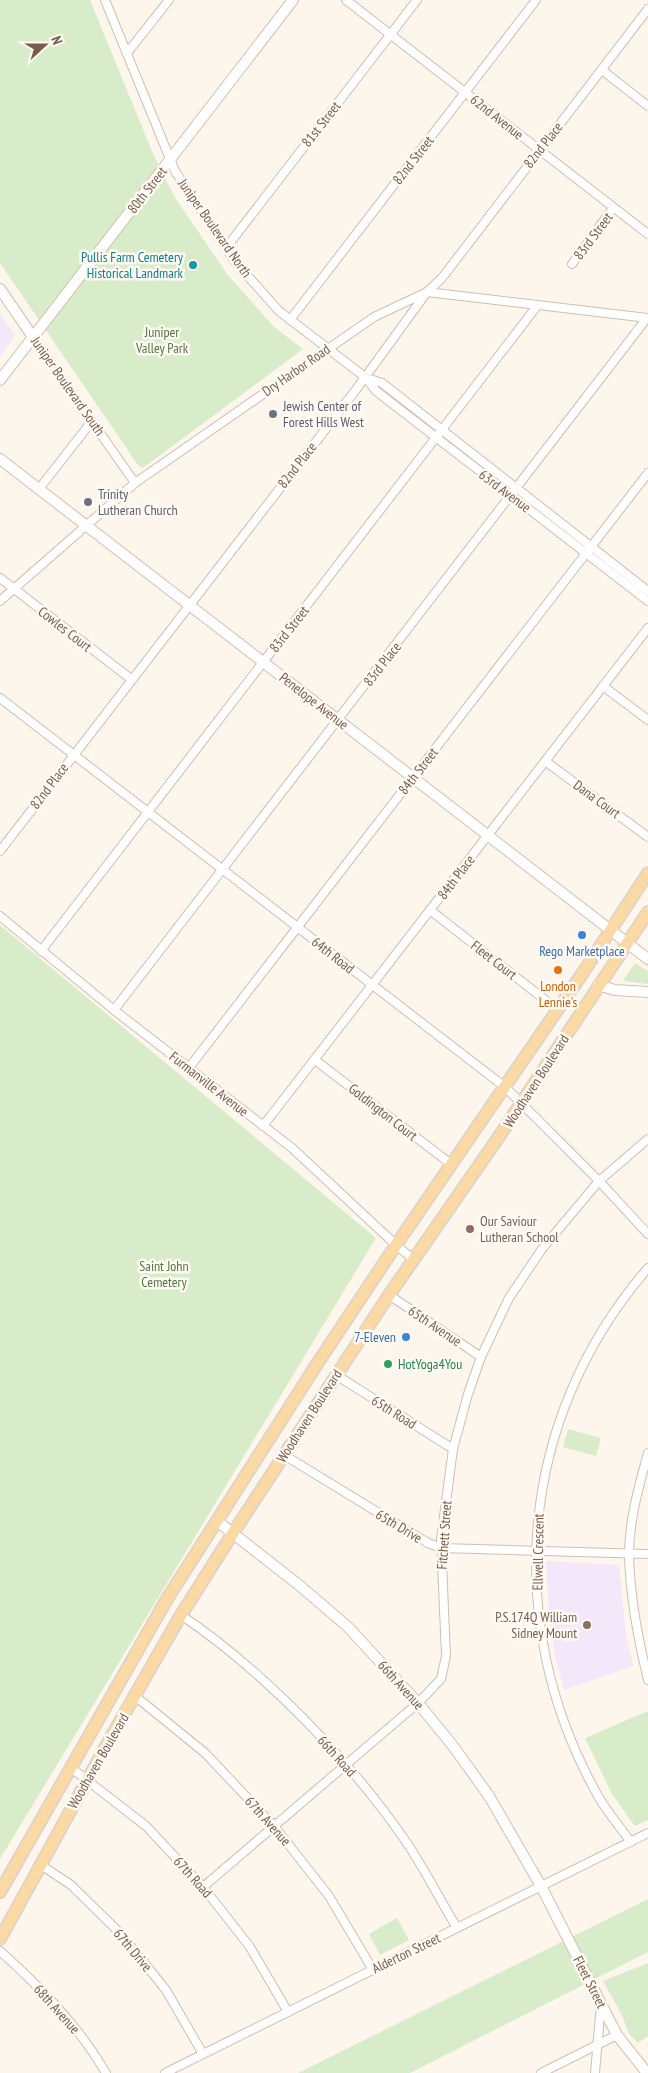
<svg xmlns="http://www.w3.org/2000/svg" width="648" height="2073" font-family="'PT Sans Narrow',sans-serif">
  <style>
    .education { fill: #f3e8fa }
    .green { fill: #d8ecc9 }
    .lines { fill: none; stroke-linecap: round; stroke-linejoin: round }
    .street-casing { stroke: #d1beb0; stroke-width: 10 }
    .secondary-casing { stroke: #d6c0b0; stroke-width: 12 }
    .primary-casing { stroke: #dad1cd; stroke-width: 14 }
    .street { stroke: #fff; stroke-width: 8 }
    .secondary { stroke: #fff; stroke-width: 10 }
    .primary { stroke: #fbd9a5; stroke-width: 11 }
    .culture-dot { fill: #0f9aa8; stroke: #fffaf3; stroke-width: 2 }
    .worship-dot { fill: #6b7280; stroke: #fffaf3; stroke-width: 2 }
    .shop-dot { fill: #3f7fe0; stroke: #fffaf3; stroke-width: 2 }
    .food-dot { fill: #e8710a; stroke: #fffaf3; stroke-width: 2 }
    .education-dot { fill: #8d6e63; stroke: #fffaf3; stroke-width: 2 }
    .leisure-dot { fill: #2e9e5b; stroke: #fffaf3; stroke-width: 2 }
    .labels { text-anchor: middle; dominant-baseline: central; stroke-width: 5; stroke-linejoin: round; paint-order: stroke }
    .street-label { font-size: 14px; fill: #7a5c4d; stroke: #fffaf3 }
    .culture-label { font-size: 14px; fill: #0d838f; stroke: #fffaf3; text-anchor: end }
    .park-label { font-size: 14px; fill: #537a41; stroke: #fffaf3 }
    .worship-label { font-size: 14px; fill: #5b616d; stroke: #fffaf3; text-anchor: start }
    .shop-label { font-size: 14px; fill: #366cbe; stroke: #fffaf3 }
    .food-label { font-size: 14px; fill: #c56008; stroke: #fffaf3 }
    .education-label { font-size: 14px; fill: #785e54; stroke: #fffaf3; text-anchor: start }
    .leisure-label { font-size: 14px; fill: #27864d; stroke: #fffaf3; text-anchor: start }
  </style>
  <rect width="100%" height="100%" fill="#fdf6ec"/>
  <!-- education -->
  <g class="education">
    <path d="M0 314 15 336 0 356Z"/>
    <path d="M546 1561 619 1565 626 1634 633 1666 564 1690 555 1656 549 1615Z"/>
  </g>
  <!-- green -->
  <g class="green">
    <path d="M0 0H90L154 156 174 196 227 274 274 327 303 349 143 468 138 465 0 263Z"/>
    <path d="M0 925 376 1238 0 1859Z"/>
    <path d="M635 963 648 971V984L623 981Z"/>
    <path d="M568 1429 601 1438 596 1456 563 1447Z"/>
    <path d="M648 1711V1820L635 1826 612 1794 585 1738Z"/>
    <path d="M648 1899V1952L410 2073H298Z"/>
    <path d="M397 1918 409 1940 380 1955 369 1934Z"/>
    <path d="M648 1963V2036L638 2043 629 2034 621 2013 603 1981Z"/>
  </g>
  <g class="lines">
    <!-- street casing -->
    <g class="street-casing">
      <g id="street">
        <path d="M105 0 175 171 236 263 279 311 365 377 376 391 648 601"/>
        <path d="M346 0 648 234"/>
        <path d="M127 53 169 0"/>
        <path d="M602 70 648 106"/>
        <path d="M226 248 417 0"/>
        <path d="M572 264 613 208"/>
        <path d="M290 320 536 0"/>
        <path d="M33 337 135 483"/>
        <path d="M367 378 382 383 648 591"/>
        <path d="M39 489 92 421"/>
        <path d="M0 578 131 679"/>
        <path d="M0 601 135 483 374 317 427 292 648 318"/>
        <path d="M603 686 648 720"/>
        <path d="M0 698 505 1087 599 1181 648 1234"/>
        <path d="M545 761 648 837"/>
        <path d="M0 851 355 391 427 292 442 278 648 9"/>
        <path d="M430 910 558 1010"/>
        <path d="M0 916 114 1010 292 1148 396 1245 413 1259"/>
        <path d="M41 951 537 306"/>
        <path d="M114 1010 647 318"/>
        <path d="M315 1060 451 1164"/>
        <path d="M188 1069 648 473"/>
        <path d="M263 1126 648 628"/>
        <path d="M389 1295 481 1357"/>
        <path d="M336 1375 453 1449"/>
        <path d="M648 1453C639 1486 629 1520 629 1555 630 1597 638 1639 648 1680"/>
        <path d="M284 1455 428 1543 441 1548 648 1554"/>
        <path d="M181 1615C265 1672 350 1760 407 1843 425 1870 440 1900 457 1928"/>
        <path d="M135 1696 205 1753 274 1826 329 1896 373 1970"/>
        <path d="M70 1767 146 1826 203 1887 250 1947 288 2012"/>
        <path d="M631 1842C620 1827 607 1812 598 1796 501 1623 518 1418 648 1268"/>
        <path d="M41 1865 71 1885 121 1934 166 1990 203 2054"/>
        <path d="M203 1887 418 1703 441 1679 446 1656 441 1539 453 1449 468 1394 481 1357 509 1298 542 1249 599 1181 648 1139"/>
        <path d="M0 1951C41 1988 78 2025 106 2073"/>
        <path d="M165 2073 648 1833"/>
        <path d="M541 2073 617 2035"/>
        <path d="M595 2073 601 2004"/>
      </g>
    </g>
    <!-- secondary casing -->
    <g class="secondary-casing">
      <g id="secondary">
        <path d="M0 289 33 337"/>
        <path d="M0 380 293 0"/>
        <path d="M0 459 648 959"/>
        <path d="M598 985 615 990 648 992"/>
        <path d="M217 1521 299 1585 348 1627 418 1703 453 1746 489 1796 541 1886 617 2035 647 2073"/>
      </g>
    </g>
    <!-- primary casing -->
    <g class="primary-casing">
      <g id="primary">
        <path d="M0 1892 167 1599 317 1364 396 1245 580 977 648 873"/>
        <path d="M0 1939 111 1737 181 1615 233 1533 389 1295 496 1141 648 912"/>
      </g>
    </g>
    <!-- street -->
    <use href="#street" class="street"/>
    <!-- secondary -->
    <use href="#secondary" class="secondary"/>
    <!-- primary -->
    <use href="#primary" class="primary"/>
  </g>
  <!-- markers -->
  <circle class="culture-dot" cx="193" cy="265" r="5"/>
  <g class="worship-dot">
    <circle cx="273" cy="414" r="5"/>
    <circle cx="88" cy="502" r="5"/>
  </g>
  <g class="shop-dot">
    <circle cx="582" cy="935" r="5"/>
    <circle cx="406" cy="1337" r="5"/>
  </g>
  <circle class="food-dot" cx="558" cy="970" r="5"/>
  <g class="education-dot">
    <circle cx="470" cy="1229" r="5"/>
    <circle cx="587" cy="1625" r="5"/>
  </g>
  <circle class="leisure-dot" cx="388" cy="1364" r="5"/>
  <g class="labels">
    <!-- street labels -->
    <g class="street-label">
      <text transform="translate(497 117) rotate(38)">62nd Avenue</text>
      <text transform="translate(321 124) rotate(-52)">81st Street</text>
      <text transform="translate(543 145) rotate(-52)">82nd Place</text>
      <text transform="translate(413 160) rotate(-52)">82nd Street</text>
      <text transform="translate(147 190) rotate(-52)">80th Street</text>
      <text transform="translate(215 228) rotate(55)">Juniper Boulevard North</text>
      <text transform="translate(593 236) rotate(-53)">83rd Street</text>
      <text transform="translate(296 370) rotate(-35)">Dry Harbor Road</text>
      <text transform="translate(68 386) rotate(55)">Juniper Boulevard South</text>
      <text transform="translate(297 465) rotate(-52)">82nd Place</text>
      <text transform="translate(505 491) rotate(37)">63rd Avenue</text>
      <text transform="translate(65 629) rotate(38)">Cowles Court</text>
      <text transform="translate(289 629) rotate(-52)">83rd Street</text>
      <text transform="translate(382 664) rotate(-52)">83rd Place</text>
      <text transform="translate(314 701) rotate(38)">Penelope Avenue</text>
      <text transform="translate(418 771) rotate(-52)">84th Street</text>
      <text transform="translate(49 786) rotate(-53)">82nd Place</text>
      <text transform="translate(597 799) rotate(36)">Dana Court</text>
      <text transform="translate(456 877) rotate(-53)">84th Place</text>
      <text transform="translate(333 955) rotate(38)">64th Road</text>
      <text transform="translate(494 960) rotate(38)">Fleet Court</text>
      <text transform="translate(536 1081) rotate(-57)">Woodhaven Boulevard</text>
      <text transform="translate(209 1084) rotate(38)">Furmanville Avenue</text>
      <text transform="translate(383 1112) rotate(38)">Goldington Court</text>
      <text transform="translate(435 1326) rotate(34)">65th Avenue</text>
      <text transform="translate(394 1412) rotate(32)">65th Road</text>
      <text transform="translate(309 1416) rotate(-57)">Woodhaven Boulevard</text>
      <text transform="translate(399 1526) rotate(31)">65th Drive</text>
      <text transform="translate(444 1535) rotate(-86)">Fitchett Street</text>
      <text transform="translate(538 1552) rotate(-89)">Ellwell Crescent</text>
      <text transform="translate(401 1685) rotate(48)">66th Avenue</text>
      <text transform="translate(337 1756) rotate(48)">66th Road</text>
      <text transform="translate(98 1761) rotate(-60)">Woodhaven Boulevard</text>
      <text transform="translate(268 1821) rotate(48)">67th Avenue</text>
      <text transform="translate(193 1877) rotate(48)">67th Road</text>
      <text transform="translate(133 1950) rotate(50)">67th Drive</text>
      <text transform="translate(406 1953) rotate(-26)">Alderton Street</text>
      <text transform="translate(590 1982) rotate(63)">Fleet Street</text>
      <text transform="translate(57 2009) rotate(48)">68th Avenue</text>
    </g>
    <!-- culture labels -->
    <g class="culture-label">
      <text x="183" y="257">Pullis Farm Cemetery<tspan x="183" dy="16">Historical Landmark</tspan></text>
    </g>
    <!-- park labels -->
    <g class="park-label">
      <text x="162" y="332">Juniper<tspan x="162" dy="16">Valley Park</tspan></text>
      <text x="164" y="1266">Saint John<tspan x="164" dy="16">Cemetery</tspan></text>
    </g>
    <!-- worship labels -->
    <g class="worship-label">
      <text x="283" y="406">Jewish Center of<tspan x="283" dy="16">Forest Hills West</tspan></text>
      <text x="98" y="494">Trinity<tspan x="98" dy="16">Lutheran Church</tspan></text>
    </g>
    <!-- shop labels -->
    <g class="shop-label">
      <text x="582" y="951">Rego Marketplace</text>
      <text x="396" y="1337" text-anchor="end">7-Eleven</text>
    </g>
    <!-- food labels -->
    <g class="food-label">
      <text x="558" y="986">London<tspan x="558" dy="16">Lennie's</tspan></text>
    </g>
    <!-- education labels -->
    <g class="education-label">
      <text x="480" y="1221">Our Saviour<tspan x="480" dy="16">Lutheran School</tspan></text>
      <text x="577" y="1617" text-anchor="end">P.S.174Q William<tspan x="577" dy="16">Sidney Mount</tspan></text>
    </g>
    <!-- leisure labels -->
    <g class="leisure-label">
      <text x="398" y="1364">HotYoga4You</text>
    </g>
  </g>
  <!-- north arrow -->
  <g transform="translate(45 45) rotate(69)" stroke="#fffaf3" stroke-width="4" paint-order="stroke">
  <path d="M0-4L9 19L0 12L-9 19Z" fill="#7a5c4d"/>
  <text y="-8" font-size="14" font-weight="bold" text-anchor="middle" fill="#7a5c4d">N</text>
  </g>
</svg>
